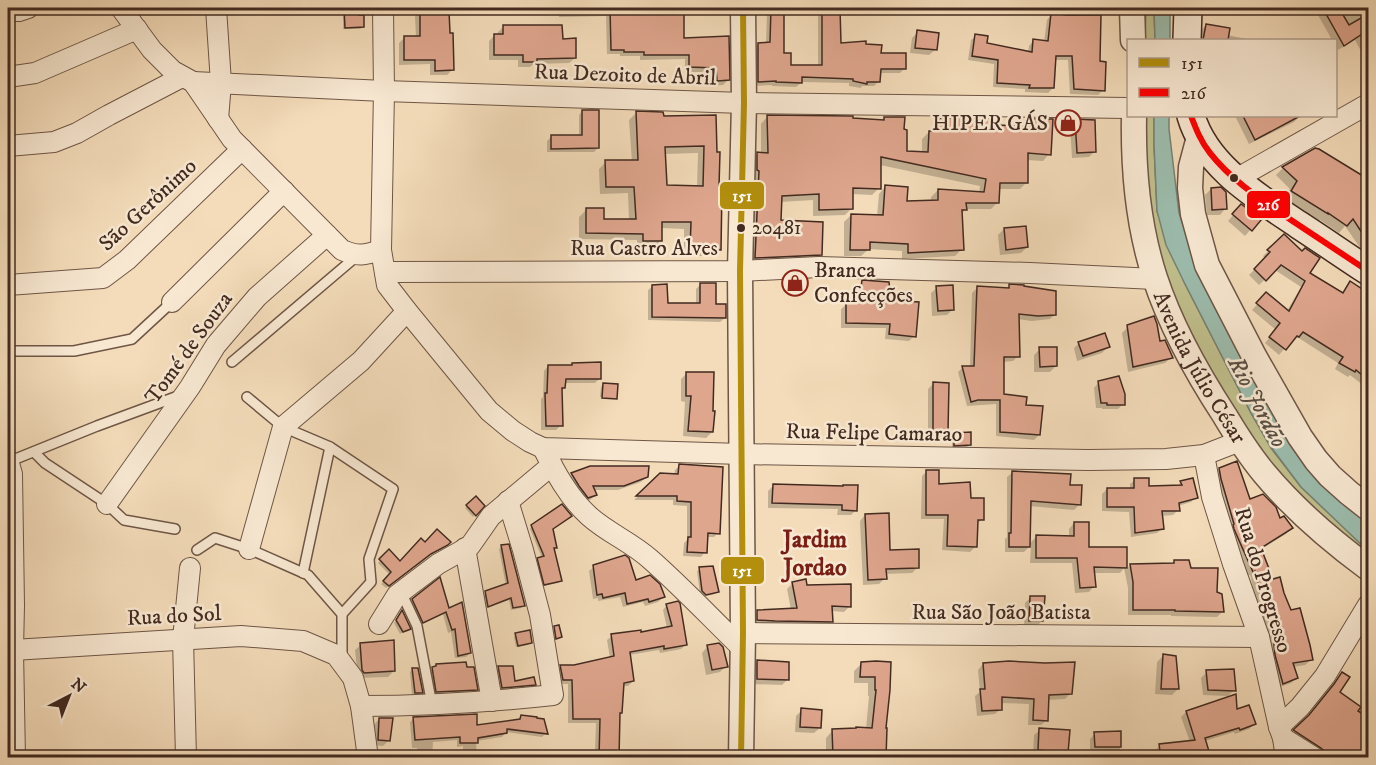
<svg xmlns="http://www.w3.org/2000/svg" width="1376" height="765" font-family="'IM FELL DW Pica',serif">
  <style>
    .green { fill: #c0bf8c; stroke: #817456; stroke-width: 1.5 }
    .water { fill: #9cbcad; stroke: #788275; stroke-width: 1.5 }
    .shadow { fill: #0003; fill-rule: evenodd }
    .building { fill: #dfa68e; stroke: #422a20; stroke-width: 1.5; fill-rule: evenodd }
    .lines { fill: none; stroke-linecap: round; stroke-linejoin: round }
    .service-casing { stroke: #6e5646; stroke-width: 12 }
    .minor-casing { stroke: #6e5646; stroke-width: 22 }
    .tertiary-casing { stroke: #6e5646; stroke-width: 27 }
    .secondary-casing { stroke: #422a20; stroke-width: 30 }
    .service { stroke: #f8e8d2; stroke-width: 9 }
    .minor { stroke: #f8e8d2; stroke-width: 20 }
    .tertiary { stroke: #f8e8d2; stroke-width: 24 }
    .secondary { stroke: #f8e8d2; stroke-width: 27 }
    .bus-1-casing { stroke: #f8e8d2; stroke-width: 10 }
    .bus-2-casing { stroke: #f8e8d2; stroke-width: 10 }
    .bus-1 { stroke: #b38f0d; stroke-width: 6 }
    .bus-2 { stroke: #f00; stroke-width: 6 }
    .bus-dot { fill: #422a20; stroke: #f8e8d2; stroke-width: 2 }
    .labels { text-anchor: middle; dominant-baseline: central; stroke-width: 5; stroke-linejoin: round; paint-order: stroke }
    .bus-label { font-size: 20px; fill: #422a20; stroke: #f8e8d2; text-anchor: start }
    .street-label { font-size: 22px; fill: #422a20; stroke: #f8e8d2 }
    .poi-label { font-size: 22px; fill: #422a20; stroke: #f8e8d2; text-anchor: end }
    .water-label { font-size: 24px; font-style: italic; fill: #584e43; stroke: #f8e8d2 }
    .neighbourhood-label { font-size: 24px; font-weight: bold; fill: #7a1f14; stroke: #f8e8d2 }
    .line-badge { stroke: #f8e8d2; stroke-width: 2 }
    .badge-label { font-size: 16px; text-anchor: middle; font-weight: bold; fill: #fff }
  </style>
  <rect width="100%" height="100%" fill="#f4dcba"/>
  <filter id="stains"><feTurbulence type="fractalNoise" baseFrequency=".00333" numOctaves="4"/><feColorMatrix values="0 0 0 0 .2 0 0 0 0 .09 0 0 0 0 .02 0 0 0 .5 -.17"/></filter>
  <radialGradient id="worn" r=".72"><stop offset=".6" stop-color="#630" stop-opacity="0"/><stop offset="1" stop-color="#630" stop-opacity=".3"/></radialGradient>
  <!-- green -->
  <g class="green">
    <path d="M1146 8H1154L1155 40H1145Z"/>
    <path d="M1146 116H1154V145L1157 211 1184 282 1251 413 1271 448 1301 487 1368 550 1366 555 1286 484 1253 443 1186 330 1157 249 1144 164Z"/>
  </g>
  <!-- water -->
  <g class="water">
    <path d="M1154 8H1170V40H1155Z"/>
    <path d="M1154 116H1169V129L1179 213 1189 244 1210 292 1323 483 1368 520V551L1301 487 1271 447 1251 413 1184 282 1166 245 1157 211 1154 144Z"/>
  </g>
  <!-- shadow -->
  <g class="shadow">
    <path d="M325 8H362L363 27 360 29H343V14H325Z"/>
    <path d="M559 8H682V39L728 38V80L723 85 712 86 711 72H685V59L640 60V56H620V54H607L606 16 559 17Z"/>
    <path d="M771 8H839V45H865L905 68 900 73H879V81L874 86H862L861 88 849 86V83L802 82 796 87 772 86V85L754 86V49L758 44H766L767 12ZM783 10H818V67L789 66 782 55Z"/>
    <path d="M975 8H992L989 12 975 10Z"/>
    <path d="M1314 8H1360L1368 23V64L1355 40 1338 50 1336 46V40H1332Z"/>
    <path d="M447 10 452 70 447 75H430V64L399 65V43L404 38 416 37 415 16 420 11Z"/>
    <path d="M1051 15 1098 63 1103 90 1098 95 1070 94 1068 60H1054L1053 88 1048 93 1025 92V89L993 87 994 64 968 60 971 40 976 36 985 44 1028 53 1029 46 1033 41 1044 42 1047 20Z"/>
    <path d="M1206 25 1227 35 1252 40H1199L1201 31Z"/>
    <path d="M504 26 561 40 575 58 569 63 534 64 530 67H518V60H489V41L494 36H498V32Z"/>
    <path d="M918 32 935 50 929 55 910 53 912 38Z"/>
    <path d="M582 111 598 148 594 152H547V141L551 137 579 136V115Z"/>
    <path d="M636 113 662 117 714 116 719 249 712 256H684V229L661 228V240L654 248H637V240L579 239V217L586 210 602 221 629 220 628 193 600 194 599 169 606 162H632L629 120ZM698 153 697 187H666L664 154Z"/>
    <path d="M1235 116H1298L1299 117 1294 122 1249 144Z"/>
    <path d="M767 117 881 121 884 118 903 131 905 153H922V139L929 132H933L934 126 940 119 999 127H1024L1031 120 1049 154 1043 161 1027 160V182L1020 189H998V202L991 209H966L961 214 962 249 955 256 902 259V251L869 249 861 256H844V222L851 215 877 216 879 194 885 187 905 202H931V197L938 190 979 193 980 186 880 165 879 188 872 195 851 194 852 208 845 215 813 216V200L780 202V222L820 254 814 261 748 264 751 160 758 153 761 154V124Z"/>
    <path d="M1076 121 1095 151 1089 157 1072 158 1070 127Z"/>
    <path d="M1319 150 1368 181V246L1361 249 1345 226 1339 233 1320 220H1319L1284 199 1290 189 1276 175 1283 168Z"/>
    <path d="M1368 159V179L1361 166Z"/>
    <path d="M1211 189 1225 209 1220 215H1207L1205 195Z"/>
    <path d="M1236 212 1260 219 1245 236 1228 221Z"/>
    <path d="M1024 227 1027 247 1021 253 1000 255 998 235 1004 229Z"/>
    <path d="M1284 236 1308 274 1342 294 1351 283 1362 300 1368 304V389L1350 375 1348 377 1335 369 1338 363 1297 337 1291 341 1279 355 1265 343 1276 330 1252 310 1261 300 1287 311 1301 287 1275 270 1259 285 1249 275 1265 259 1263 256Z"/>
    <path d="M862 282 890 301 914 336 909 341 885 339 886 328H841V309L847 304H855L857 287Z"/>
    <path d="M700 285 714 305 725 318 720 322 648 320V290L653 286 666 305H696V289Z"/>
    <path d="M1010 286 1055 314 1050 319 1032 321 1017 319 1018 356 1013 361 1002 362 1003 396 1024 406 1039 435 1034 440 996 436V404L967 406 958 372 963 367H970L972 293 977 288 1006 289Z"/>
    <path d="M937 288 953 309 947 315 932 316 931 293Z"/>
    <path d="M1128 327 1159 343 1171 358 1165 363 1128 372 1122 333Z"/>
    <path d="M1080 342 1108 347 1102 353 1077 361 1074 348Z"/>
    <path d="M1040 349 1056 366 1050 372H1034V355Z"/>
    <path d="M548 366 600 378 595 383H564V388L561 391V425L556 430H541V399L543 397 544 371Z"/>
    <path d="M687 373 712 432 706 438 683 436 685 402 681 401V379Z"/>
    <path d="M1099 382 1123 404 1118 409H1102V408H1096L1094 388Z"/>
    <path d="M934 383 946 432 941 437H928V389Z"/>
    <path d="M603 385 615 397H600L601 387Z"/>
    <path d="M954 434 970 445 967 447H952V437Z"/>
    <path d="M679 466 718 533 714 537H706L705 552 701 557 683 556 684 543 687 540V506L673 505V500H634L660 475H674L675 470Z"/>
    <path d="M1219 469 1249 501 1291 528 1286 534 1260 550 1272 580 1282 593 1311 660 1305 665 1293 667 1296 678 1291 683 1277 688 1250 575 1247 576 1229 535 1214 474Z"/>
    <path d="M927 471 937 486 970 499 982 519 977 524 975 547 970 552 942 550 944 519H921L922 476Z"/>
    <path d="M1013 472 1069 486 1079 505 1074 510 1029 506V544L1036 537 1069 538V529L1074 523 1087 548 1126 549V570L1130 565H1171L1174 561 1190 569 1216 594 1222 612 1217 617 1171 616V615H1128V588L1124 568 1120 573H1093L1094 586 1089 592 1075 593 1072 563H1030L1031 545 1024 552H1005V539L1007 537V477Z"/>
    <path d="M572 474 647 477 641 482 618 490H593L595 495 590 500 583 502 567 479Z"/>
    <path d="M1135 480 1148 488 1176 487 1181 482 1196 497 1191 502 1178 506V510L1173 515 1161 516 1162 528 1157 533 1131 537 1129 512 1102 511V494L1107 489H1130V484Z"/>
    <path d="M773 486 856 487V510L851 515H837L838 509 768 508V491Z"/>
    <path d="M476 498 483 506 473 517 465 508Z"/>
    <path d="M865 515 888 552 918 567 912 573 885 574V578L879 584 863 585 860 521Z"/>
    <path d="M532 526 552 529 555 547 553 549 561 580 558 583 542 586 536 561 542 558 530 529Z"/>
    <path d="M502 546 524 606 521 608 511 610 509 600 485 608 483 595 486 593 506 586 499 549Z"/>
    <path d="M389 551 400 563 427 557 386 588 381 584 390 575 378 563Z"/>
    <path d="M594 567 635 582 663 597 658 602 645 606 643 602 623 607 620 597 598 601V598L593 599 589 571Z"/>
    <path d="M700 569 717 591 715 594 703 597 700 594 697 571Z"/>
    <path d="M793 583 805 587 850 606 844 612 831 611V621L826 627 752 625V617L758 612 791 610 787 589Z"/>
    <path d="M1031 597 1042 621 1036 627 1024 626 1025 603Z"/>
    <path d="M413 600 448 610 470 653 466 657 455 658 451 632 448 633 443 614 419 625 409 604Z"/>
    <path d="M667 605 686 644 681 649 660 653 659 650 629 655 633 681 628 686H622L619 714 618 751 634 752V758H583V754L588 750H595L596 723H568V684H558L556 671 561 667 574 666 610 658 607 640 612 636 640 633 667 628 663 610Z"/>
    <path d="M400 614 409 628 400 634 394 623Z"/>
    <path d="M555 627 560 637 558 639 554 640 552 630Z"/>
    <path d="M516 634 531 642 528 645 516 647 514 637Z"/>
    <path d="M361 645 394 671 388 677 358 678 355 650Z"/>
    <path d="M707 647 726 666 720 672 706 675 702 653Z"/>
    <path d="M1163 656 1178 689 1172 695 1155 694 1157 662Z"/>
    <path d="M757 662 787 680 782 685 751 684 752 668Z"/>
    <path d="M861 664H890L884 730 886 758H826V738L833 730 866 729 869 696H868V683H854V671Z"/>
    <path d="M983 664 1071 693 1065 699 1047 700V720L1041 725H1028L1029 704 1000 703 1001 709 995 714 977 716 975 696 980 692 978 670Z"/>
    <path d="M436 665 476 689 473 693 433 695 429 672Z"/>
    <path d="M499 668 513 683 535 684 532 687 500 690 496 670Z"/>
    <path d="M412 670 421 692 419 695H412L410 672Z"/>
    <path d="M1207 672 1234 690 1228 696 1203 695 1201 678Z"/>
    <path d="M1342 674 1338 692 1355 712 1368 718V758H1320L1290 736 1304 722Z"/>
    <path d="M802 710 820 728 814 733 795 732 796 716Z"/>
    <path d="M1236 711 1254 724 1249 729 1235 734 1234 732 1205 741 1209 758H1090V739L1095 734 1119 733 1120 750 1154 751 1160 746 1190 742 1181 717 1186 712Z"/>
    <path d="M521 716 546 733 542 737 506 732 502 737 476 741 477 758H463V746L457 747V740L433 742 432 758H416L417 748H412L410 722 414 719 476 727 517 721Z"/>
    <path d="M379 719 389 740 383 746 372 745 374 725Z"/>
    <path d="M1040 730 1067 752 1062 758 1033 756 1034 735Z"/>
    <path d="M982 750H1000V758H976Z"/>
  </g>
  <!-- building -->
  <g class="building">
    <path d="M344 8H359V15H364V27L345 28Z"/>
    <path d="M610 8H684V38L729 36 730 80 717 81 716 68 689 67V55H644V52H624V50H611Z"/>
    <path d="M771 8H784V53H791V65H822V8H840L841 43 866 41V44L882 45 881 53H906V69H881L880 82H867V84L853 81V79L802 77V83L776 82V81L758 82V43L770 42Z"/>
    <path d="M1334 8H1339L1349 25 1368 14V30L1344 46 1325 12Z"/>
    <path d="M420 9H433V11H449L450 33H453L454 70 435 71V60H404V36H420Z"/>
    <path d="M1051 13 1067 15H1101L1100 61 1106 62 1105 91 1074 89 1072 56H1056L1054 88H1029L1030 85 997 83 998 60 972 56 975 34 988 36 987 43 1032 52 1033 39 1048 41Z"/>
    <path d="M1206 24 1230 28 1228 40H1203Z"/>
    <path d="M503 25H562L563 39 576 38V58L537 59V62H523V55H494V34H503Z"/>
    <path d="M917 30 939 33 937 50 915 48Z"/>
    <path d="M582 110H599V148L551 149V135H582Z"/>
    <path d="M636 111 663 112 664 116 716 115 717 152H720L719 187H722L721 250 690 249 691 222H662V241H643V234L586 233V208H604V219H636L634 187H606L605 160H638ZM704 146 703 186 667 185 665 147Z"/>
    <path d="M767 115 853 116V118L884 120V117H905L904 129 907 130V151L928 152 929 131H938L940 118H1000V125L1030 127 1031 119H1053L1051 155 1028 153V183H1000L999 203H966L967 210H962L964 250 908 253V244L870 242V250H850L851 214 883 215 885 185 908 187 907 201 938 200V189L984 192 986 179 881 157V189L853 188V209L819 210V194L782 196 781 220 823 222 822 255 755 258 759 171 757 170V152L768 153Z"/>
    <path d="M1243 116H1300L1255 140Z"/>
    <path d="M1075 119 1095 120 1096 152 1077 153Z"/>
    <path d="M1315 148 1319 149 1368 179V242L1353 219 1347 226 1328 213V214L1291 191 1297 181 1282 167Z"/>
    <path d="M1221 187 1226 192 1227 209 1212 210 1211 188Z"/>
    <path d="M1241 204 1262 219 1252 231 1232 214Z"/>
    <path d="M1026 226 1028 247 1006 250 1004 228Z"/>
    <path d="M1284 234 1302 251 1305 248 1320 258 1310 273 1343 293 1350 281 1368 293V380L1356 370 1355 372 1339 363 1343 357 1303 332 1299 337 1297 336 1286 350 1269 337 1280 323 1256 303 1266 292 1289 311 1305 281 1281 265 1266 281 1254 269 1270 252 1267 250Z"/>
    <path d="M862 280 889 282 891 300 919 302 916 337 889 334 890 324 846 323V302H859Z"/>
    <path d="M700 283H716V304H726V318L652 317V285L667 284 668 303H700Z"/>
    <path d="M1009 284 1024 285V286L1056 291V315L1038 316 1019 314 1020 357H1004V394L1027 397 1026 405 1043 406 1040 435 1000 432V400H978L971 402 962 366H974L977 286 1009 288Z"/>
    <path d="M953 285 954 310 938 311 936 286Z"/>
    <path d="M1154 316 1157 324 1160 341 1165 340 1173 358 1133 367 1127 325Z"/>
    <path d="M1105 333 1110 347 1083 356 1078 342Z"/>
    <path d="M1039 347H1057V366L1040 367Z"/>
    <path d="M601 362V379H566L565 388H562L563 426H546L545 393H547L548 365H572V363Z"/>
    <path d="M686 372H714L713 411H715L713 432 688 431 691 396H686Z"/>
    <path d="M1119 376 1125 394V405H1107V403H1101L1098 381Z"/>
    <path d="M933 382 949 383 948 432H933Z"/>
    <path d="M603 383 618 384 617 399 602 398Z"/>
    <path d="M971 432V445L954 446V433Z"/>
    <path d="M1237 461 1250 499 1263 494 1276 507 1280 518 1284 516 1293 528 1261 548 1273 579 1280 577 1284 593 1291 610 1300 608 1310 645 1313 660 1293 663 1298 678 1283 684 1275 655 1273 634 1262 601 1255 571 1253 572 1234 529 1233 525 1234 524 1221 479 1219 468Z"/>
    <path d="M679 464 723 467 720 534 708 533 707 553 687 552 688 537H691V502L677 501V496H636L660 473 678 474Z"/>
    <path d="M590 466H649L648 477 624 486H593L597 495 588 498 579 486 571 473Z"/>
    <path d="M926 470H939V484L970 482 971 498H984V520H978L977 547 947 546 948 515H926Z"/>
    <path d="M1012 471 1071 474 1070 485H1082L1081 505 1031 501 1030 547H1009V533H1011Z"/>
    <path d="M1134 478H1149V486L1182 485 1180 481 1193 478 1198 498 1179 503 1180 511H1162L1164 529 1135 533 1134 507H1107V488H1134Z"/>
    <path d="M773 484 843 486V485H858L857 511 842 510V505L772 503Z"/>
    <path d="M476 496 485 506 476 516 466 505Z"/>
    <path d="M562 504 572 516 553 529 557 548H554L562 581 544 585 537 558 544 556 531 525Z"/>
    <path d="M889 513 890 550 919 549V568L886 569 887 579 868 580 865 514Z"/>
    <path d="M1074 522H1089V547H1127V568L1094 567 1096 587 1080 588 1077 558H1036V535L1074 536Z"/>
    <path d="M437 529 451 542 448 545 431 554 389 586 383 581 391 572 379 559 389 549 400 561 421 538 425 542Z"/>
    <path d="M509 544 525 606 513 608 511 598 488 607 485 591 508 583 501 545Z"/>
    <path d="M625 555 629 558 636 580 650 575 660 584 665 597 649 602 648 599 627 604 625 593 603 598 602 594 597 595 593 565Z"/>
    <path d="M1174 560H1189L1191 568H1218L1217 592 1222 594 1224 612 1175 611V610H1133V582L1130 564 1174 563Z"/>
    <path d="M713 566 719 592 706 595 702 591 699 567Z"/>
    <path d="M440 577 449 608 462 602 471 653 458 656 455 629 452 630 446 612 423 623 412 599Z"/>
    <path d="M806 579 807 585 851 584V607L832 606 833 622 775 621 757 620V610L797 608 792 582Z"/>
    <path d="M1030 596H1045L1043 621H1029Z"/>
    <path d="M678 601 680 603 687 645 664 649V646L630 652 634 681 624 683 622 713H620L619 758H599L600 719H573L572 680H563L560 665H574L614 656 611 634 641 630V632L672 626 666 604Z"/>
    <path d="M402 610 411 629 403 632 396 620Z"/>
    <path d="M559 625 562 637 556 639 554 626Z"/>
    <path d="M530 630 532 643 518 646 515 633Z"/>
    <path d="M394 640 395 671 364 673 362 670 360 643Z"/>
    <path d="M719 643 723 647 728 667 712 670 707 645Z"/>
    <path d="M1163 654 1176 656 1179 689H1161Z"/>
    <path d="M757 660 789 662V680L757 679Z"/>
    <path d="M876 661 891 662 890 690 886 728H887L886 758 833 757 832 729 856 728V727L872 728 876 690H875V677H860L861 662Z"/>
    <path d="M1009 661 1045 663 1075 662 1072 694 1049 695 1048 721 1033 720 1034 699 1002 697V710L982 711 980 689H985L983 663Z"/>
    <path d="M466 662 467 667H474L478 690 436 692 432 667 436 666V664Z"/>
    <path d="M498 666H513L515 681 534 677 536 685 502 688Z"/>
    <path d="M412 668H418L423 693H415Z"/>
    <path d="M1234 669 1236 691 1208 690 1206 670Z"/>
    <path d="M1342 672 1350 677 1340 692 1361 707 1358 711 1368 717V758H1332L1321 748 1293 730 1309 715 1334 684Z"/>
    <path d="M1236 694 1237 709 1249 705 1256 724 1240 730 1239 728 1205 738 1211 758H1161L1159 744 1195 740 1186 711Z"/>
    <path d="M801 708 822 710 821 728 800 727Z"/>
    <path d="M477 714V725L520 719 521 715 537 717V718L544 719 548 734 507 729V733L478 738V743H460V737L415 740 413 717Z"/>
    <path d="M379 718H393L390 741 378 740Z"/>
    <path d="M1039 728 1070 730 1068 753 1038 750Z"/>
    <path d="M1121 731V747H1095L1094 732Z"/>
  </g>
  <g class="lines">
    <!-- service casing -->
    <g class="service-casing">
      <g id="service">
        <path d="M8 351H74L132 339 172 302"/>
        <path d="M232 362 358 255"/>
        <path d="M247 397 283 427 330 447 393 489 369 559 371 582 342 614"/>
        <path d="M34 452 45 463 107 504 124 520 175 529"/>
        <path d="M8 462 97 426 181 395"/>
        <path d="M197 550 215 538 249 549 308 575 342 614V660"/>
        <path d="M303 573 330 447"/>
        <path d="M401 592 417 626 432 705"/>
      </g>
    </g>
    <!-- minor casing -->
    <g class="minor-casing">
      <g id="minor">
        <path d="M121 8 152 50 173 71 193 82 232 139 342 250C358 257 365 255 381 250"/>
        <path d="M216 8 221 83 218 119"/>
        <path d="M383 8 384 91 381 250 387 285 407 311 489 411 513 431 530 442 543 448 742 454 1088 460 1166 459 1204 455 1240 441"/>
        <path d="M8 11H19L28 8"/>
        <path d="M8 77 35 73 137 29"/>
        <path d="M193 82 384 91 744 103 1128 108"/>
        <path d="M8 146 54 142 77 133 109 115 182 77"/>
        <path d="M1236 179 1368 104"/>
        <path d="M385 272 740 271 819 267 1030 273 1155 279"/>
        <path d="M8 285 103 278 127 260 242 149"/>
        <path d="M172 302 284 191"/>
        <path d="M543 448C555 472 569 498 589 516 608 533 631 542 650 559 682 587 712 619 743 649"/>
        <path d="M1204 455 1212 497 1233 564 1259 637 1279 727 1283 738 1286 758"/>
        <path d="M8 460 12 474 14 605 13 650 15 758"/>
        <path d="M107 504 190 387 216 345 257 297 327 235"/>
        <path d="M465 548 492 701"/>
        <path d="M249 549 283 427 361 361 407 311"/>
        <path d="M379 624 397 595 438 564 470 546 491 516 552 465"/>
        <path d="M743 633 1259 637"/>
        <path d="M13 650 241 636 303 641 336 655 353 678 361 706 368 758"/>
        <path d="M361 706C426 706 489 702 553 695L540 615 523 550 508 501"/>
        <path d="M1279 727 1300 707 1325 676 1368 605"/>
        <path d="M1283 738 1315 758"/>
        <path d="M186 758 183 639 190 568"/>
      </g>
    </g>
    <!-- tertiary casing -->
    <g class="tertiary-casing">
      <g id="tertiary">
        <path d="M1132 8 1133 40"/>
        <path id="s1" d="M1134 116C1133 170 1138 226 1155 278 1171 327 1197 373 1225 416 1237 436 1249 455 1264 473 1294 509 1330 540 1368 568"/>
        <path d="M1199 137 1191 167 1190 188 1193 214 1207 265 1254 356 1300 437 1316 460 1330 476 1349 493 1368 508"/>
        <path d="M741 758 743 633 740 271 744 103 743 8"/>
      </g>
    </g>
    <!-- secondary casing -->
    <g class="secondary-casing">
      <g id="secondary">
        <path d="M1187 40 1188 8"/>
        <path d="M1191 116C1206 167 1258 197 1299 225 1322 240 1345 256 1368 271"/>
      </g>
    </g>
    <!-- service -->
    <use href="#service" class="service"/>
    <!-- minor -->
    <use href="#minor" class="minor"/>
    <!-- tertiary -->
    <use href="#tertiary" class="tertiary"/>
    <!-- secondary -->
    <use href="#secondary" class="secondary"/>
    <!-- bus-1 casing -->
    <g class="bus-1-casing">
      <path id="bus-1" d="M741 758 743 633 740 271 744 103 743 8"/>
    </g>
    <!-- bus-2 casing -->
    <g class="bus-2-casing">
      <path id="bus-2" d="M1191 116C1196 129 1201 142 1210 153 1232 181 1262 200 1291 220 1317 237 1342 254 1368 271"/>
    </g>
    <!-- bus-1 -->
    <use href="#bus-1" class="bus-1"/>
    <!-- bus-2 -->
    <use href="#bus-2" class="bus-2"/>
  </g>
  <!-- icons -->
  <defs>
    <g id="shop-ring" transform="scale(1.35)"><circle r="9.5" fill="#f8e8d2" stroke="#8f2418" stroke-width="1.5"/><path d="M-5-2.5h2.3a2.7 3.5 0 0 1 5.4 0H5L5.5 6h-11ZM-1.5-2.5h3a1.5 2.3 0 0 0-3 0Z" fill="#8f2418"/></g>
  </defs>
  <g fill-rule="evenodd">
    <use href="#shop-ring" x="1068" y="123"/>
    <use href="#shop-ring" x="795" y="283"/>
  </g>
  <!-- markers -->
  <g class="bus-dot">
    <circle cx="1234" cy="178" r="5"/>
    <circle cx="741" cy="228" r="5"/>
  </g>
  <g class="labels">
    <!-- bus labels -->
    <g class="bus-label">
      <text x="752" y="228">20481</text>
    </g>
    <!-- street labels -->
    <g class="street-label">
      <text transform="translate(625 75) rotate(2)">Rua Dezoito de Abril</text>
      <text transform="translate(148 205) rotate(-43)">São Gerônimo</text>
      <text x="644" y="248">Rua Castro Alves</text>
      <text transform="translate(189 348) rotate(-54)">Tomé de Souza</text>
      <text stroke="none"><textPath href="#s1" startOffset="264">Avenida Júlio César</textPath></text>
      <text transform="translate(874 433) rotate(1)">Rua Felipe Camarao</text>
      <text transform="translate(1263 580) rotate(73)">Rua do Progresso</text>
      <text x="1001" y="612">Rua São João Batista</text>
      <text transform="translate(174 616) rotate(-3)">Rua do Sol</text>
    </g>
    <!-- poi labels -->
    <g class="poi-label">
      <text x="1048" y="123">HIPER GÁS</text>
      <text x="814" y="270" text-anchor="start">Branca<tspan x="814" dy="25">Confecções</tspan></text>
    </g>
    <!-- water labels -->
    <g class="water-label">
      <text transform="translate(1257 402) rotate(62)">Rio Jordão</text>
    </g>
    <!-- neighbourhood labels -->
    <g class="neighbourhood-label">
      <text x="815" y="540">Jardim<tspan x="815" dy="28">Jordao</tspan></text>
    </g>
  </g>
  <g class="line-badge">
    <rect x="719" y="181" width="46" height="29" rx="6" fill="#b38f0d"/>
    <rect x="1246" y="190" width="45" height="29" rx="6" fill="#f00"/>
    <rect x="720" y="556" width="45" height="29" rx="6" fill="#b38f0d"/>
  </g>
  <g class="badge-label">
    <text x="742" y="201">151</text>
    <text x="1268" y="210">216</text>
    <text x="742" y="576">151</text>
  </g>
  <!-- margin -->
  <rect width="1376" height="765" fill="none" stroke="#f4dcba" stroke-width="30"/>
  <rect x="9" y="9" width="1358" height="747" fill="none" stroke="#422a20" stroke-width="3"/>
  <rect x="15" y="15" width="1346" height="735" fill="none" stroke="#422a20" stroke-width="1.5"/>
  <!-- legend -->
  <rect x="1127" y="39" width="210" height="78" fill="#f8e8d2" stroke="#af9c8b" stroke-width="1.5"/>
  <rect x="1139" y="58" width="30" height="9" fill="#b38f0d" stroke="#af9c8b" stroke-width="1.5"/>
  <text x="1181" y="69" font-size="18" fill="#422a20">151</text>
  <rect x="1139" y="88" width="30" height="9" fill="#ff0000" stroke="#af9c8b" stroke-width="1.5"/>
  <text x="1181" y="99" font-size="18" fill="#422a20">216</text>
  <!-- north arrow -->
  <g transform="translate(69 696) rotate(42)" stroke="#f8e8d2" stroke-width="4.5" paint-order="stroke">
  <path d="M0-4.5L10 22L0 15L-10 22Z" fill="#422a20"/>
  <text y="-9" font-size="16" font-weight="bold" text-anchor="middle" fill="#422a20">N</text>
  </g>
  <rect width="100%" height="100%" filter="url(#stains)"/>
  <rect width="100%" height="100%" fill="url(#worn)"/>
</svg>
